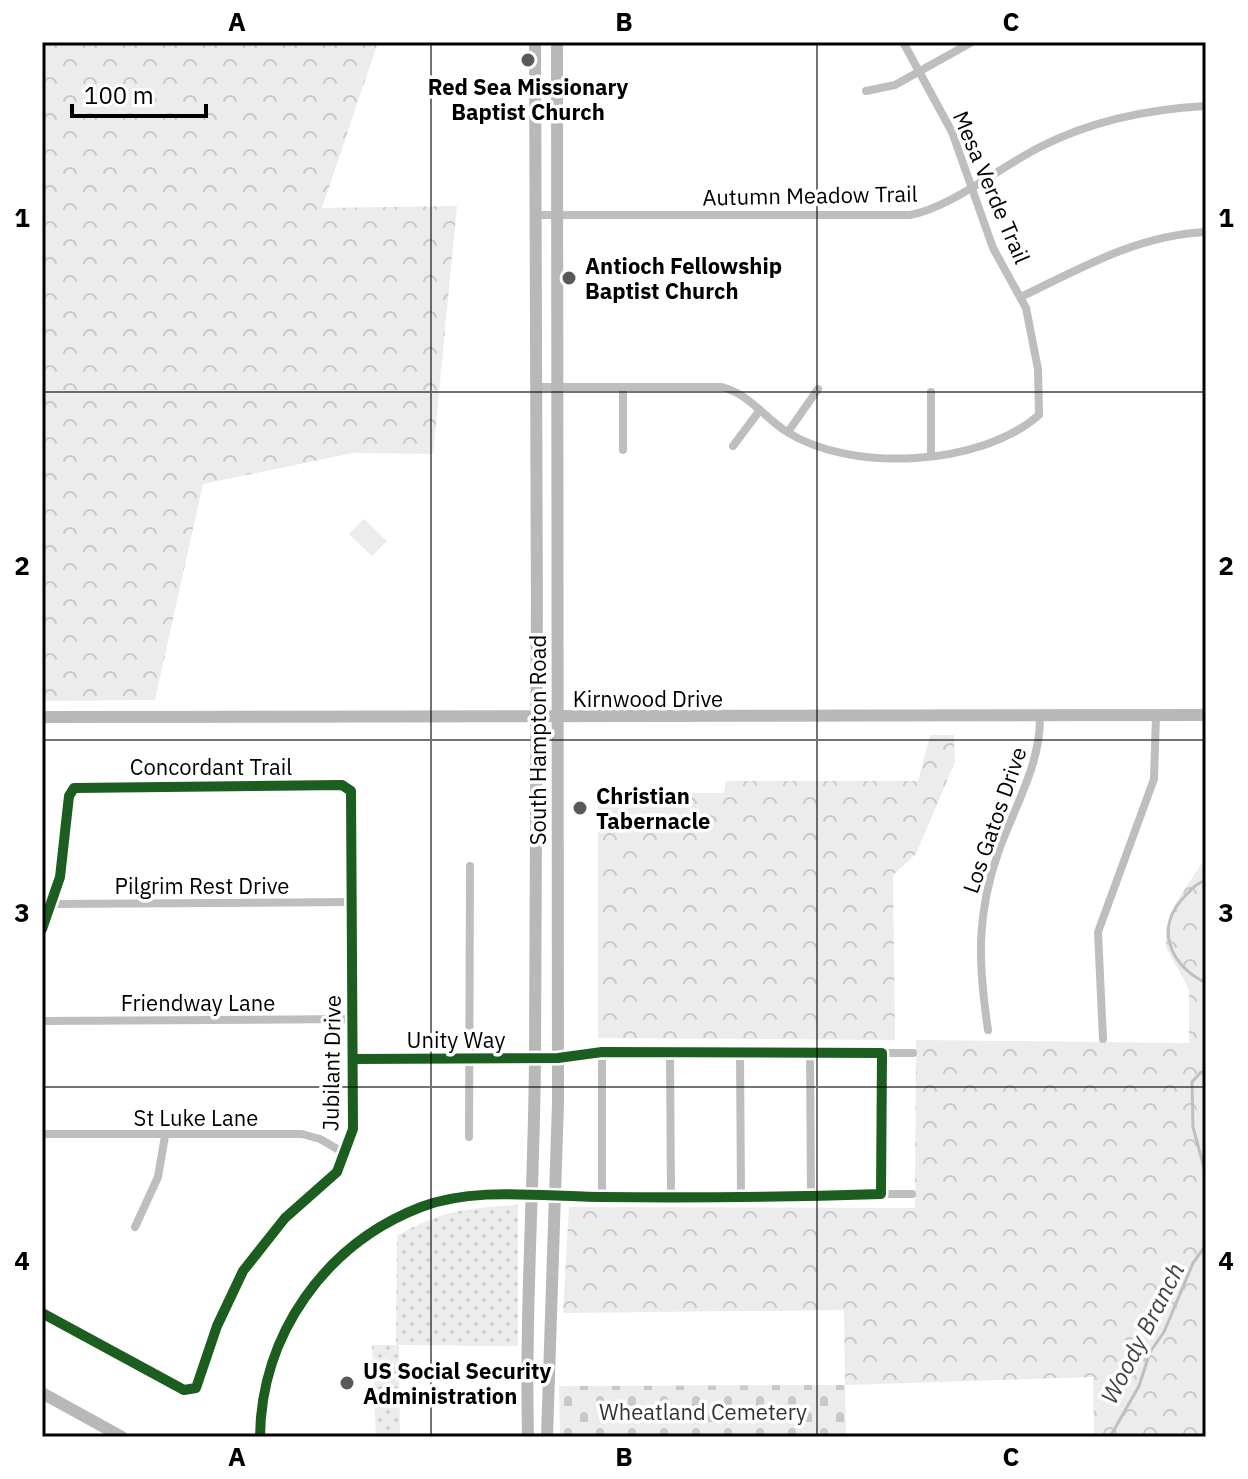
<svg xmlns="http://www.w3.org/2000/svg" width="1248" height="1479" font-family="'IBM Plex Sans',sans-serif">
  <style>
    .grass { fill: url(#grass-dots) }
    .forest { fill: url(#forest-crowns) }
    .cemetery { fill: url(#cemetery-stones) }
    .pitch { fill: #ececec }
    .lines { fill: none; stroke-linecap: round; stroke-linejoin: round }
    .stream { stroke: #bfbfbf; stroke-width: 3 }
    .street { stroke: #bebebe; stroke-width: 8 }
    .secondary { stroke: #b8b8b8; stroke-width: 12 }
    .cycleway-casing { stroke: #fff; stroke-width: 15 }
    .cycleway { stroke: #1b5e20; stroke-width: 10 }
    .grid { fill: none; stroke: #000; stroke-width: 2; stroke-opacity: 0.55 }
    .poi-dot { fill: #595959; stroke: #fff; stroke-width: 3 }
    .labels { text-anchor: middle; dominant-baseline: central; stroke-width: 7; stroke-linejoin: round; paint-order: stroke }
    .poi-label { font-size: 22px; font-weight: bold; fill: #000; stroke: #fff; text-anchor: start }
    .street-label { font-size: 22px; fill: #000; stroke: #fff }
    .park-label { font-size: 22px; fill: #333; stroke: #fff }
    .water-label { font-size: 24px; font-style: italic; fill: #444; stroke: #fff }
    .neatline { fill: none; stroke: #000; stroke-width: 3 }
    .grid-label { font-size: 26px; text-anchor: middle; font-weight: bold; fill: #000 }
  </style>
  <defs>
    <pattern id="grass-dots" width="8" height="8" patternUnits="userSpaceOnUse" patternTransform="scale(2)"><rect width="8" height="8" fill="#ececec"/><path d="M2 2h.1M6 6h.1" fill="none" stroke="#c9c9c9" stroke-width="1.8" stroke-linecap="round"/></pattern>
    <pattern id="forest-crowns" width="20" height="18" patternUnits="userSpaceOnUse" patternTransform="scale(2)"><rect width="20" height="18" fill="#ececec"/><path d="M2 6a3 3 0 1 1 6 0M12 15a3 3 0 1 1 6 0" fill="none" stroke="#c9c9c9"/></pattern>
    <pattern id="cemetery-stones" width="16" height="16" patternUnits="userSpaceOnUse" patternTransform="scale(2)"><rect width="16" height="16" fill="#ececec"/><path d="M2 7V4a2 2 0 0 1 4 0v3zM10 15v-3a2 2 0 0 1 4 0v3z" fill="#c9c9c9"/></pattern>
  </defs>
  <rect width="100%" height="100%" fill="#fff"/>
  <!-- grass -->
  <path class="grass" d="M518 1205V1346L399 1345 400 1437H376L372 1345H396L397 1236C437 1211 472 1207 518 1205Z"/>
  <!-- forest -->
  <g class="forest">
    <path d="M42 42H378L322 208 457 206 433 454 353 453 203 484 155 700 42 701Z"/>
    <path d="M930 735H954L955 762 916 854 893 875 895 1040 598 1038V793H724L726 781H918Z"/>
    <path d="M1206 857V1437H1094L1093 1377 845 1385 844 1310 563 1313 569 1207 915 1208 916 1040 1189 1043V989L1166 948V929L1175 904Z"/>
  </g>
  <!-- cemetery -->
  <path class="cemetery" d="M845 1385 846 1437H560L559 1386Z"/>
  <!-- pitch -->
  <path class="pitch" d="M364 519 387 541 372 556 349 534Z"/>
  <g class="lines">
    <!-- stream -->
    <g class="stream">
      <path d="M1206 881C1197 882 1192 889 1186 895 1153 928 1170 965 1206 983"/>
      <path d="M1206 1074 1201 1072 1192 1082 1193 1127 1206 1175"/>
      <path d="M1110 1437 1139 1386 1150 1352 1164 1332 1193 1263 1206 1245"/>
    </g>
    <!-- street -->
    <g class="street">
      <path d="M866 91 895 85 972 42"/>
      <path d="M536 215H910C950 208 1002 166 1040 147 1091 121 1149 109 1206 106"/>
      <path d="M1021 297C1081 268 1138 235 1206 232"/>
      <path d="M539 387H722C749 394 765 418 787 432 852 473 981 466 1039 415L1038 369 1026 308 993 248 952 132 903 42"/>
      <path d="M623 387V450"/>
      <path d="M931 392V455"/>
      <path d="M788 432 818 389"/>
      <path d="M733 446 760 410"/>
      <path d="M52 904 352 902"/>
      <path d="M42 929 60 877 69 796 74 788 342 785 351 791 353 1129 337 1172 285 1218 243 1271 217 1326 196 1388 184 1390 42 1313"/>
      <path d="M42 1021 354 1019"/>
      <path d="M988 1030C978 963 976 914 999 850 1015 806 1041 763 1040 716"/>
      <path d="M1103 1039 1098 932 1154 779 1156 716"/>
      <path d="M670 1052 671 1197"/>
      <path d="M810 1052 811 1196"/>
      <path d="M740 1053 741 1196"/>
      <path d="M882 1053H913"/>
      <path d="M355 1059 558 1058 602 1052 882 1053 881 1194 555 1196"/>
      <path d="M42 1134H302L320 1139 346 1154"/>
      <path d="M469 1137 470 866"/>
      <path d="M881 1194H912"/>
      <path d="M602 1197V1052"/>
      <path d="M135 1227 158 1177 165 1136"/>
    </g>
    <!-- secondary -->
    <g class="secondary">
      <path d="M42 717 1206 715"/>
      <path d="M42 1393 122 1437"/>
      <path d="M260 1437C261 1336 325 1241 422 1207 464 1192 511 1195 555 1196"/>
      <path d="M528 1437C525 1311 534 1185 535 1059 538 720 537 381 535 42"/>
      <path d="M547 1437 558 1103 557 42"/>
    </g>
    <!-- cycleway casing -->
    <g class="cycleway-casing">
      <g id="cycleway">
        <path d="M42 929 60 877 69 796 74 788 342 785 351 791 353 1129 337 1172 285 1218 243 1271 217 1326 196 1388 184 1390 42 1313"/>
        <path d="M260 1437C261 1335 325 1244 421 1207 476 1186 543 1197 602 1197 695 1198 788 1197 881 1194L882 1053 602 1052 558 1058 355 1059"/>
      </g>
    </g>
    <!-- cycleway -->
    <use href="#cycleway" class="cycleway"/>
  </g>
  <!-- grid -->
  <path class="grid" d="M431 42V1437M817 42V1437M42 392H1206M42 740H1206M42 1087H1206"/>
  <!-- markers -->
  <g class="poi-dot">
    <circle cx="528" cy="60" r="8"/>
    <circle cx="569" cy="278" r="8"/>
    <circle cx="580" cy="808" r="8"/>
    <circle cx="347" cy="1383" r="8"/>
  </g>
  <g class="labels">
    <!-- poi labels -->
    <g class="poi-label">
      <text x="528" y="86" text-anchor="middle">Red Sea Missionary<tspan x="528" dy="25">Baptist Church</tspan></text>
      <text x="585" y="265">Antioch Fellowship<tspan x="585" dy="25">Baptist Church</tspan></text>
      <text x="596" y="795">Christian<tspan x="596" dy="25">Tabernacle</tspan></text>
      <text x="363" y="1370">US Social Security<tspan x="363" dy="25">Administration</tspan></text>
    </g>
    <!-- street labels -->
    <g class="street-label">
      <text transform="translate(992 187) rotate(67)">Mesa Verde Trail</text>
      <text transform="translate(810 195) rotate(-1)">Autumn Meadow Trail</text>
      <text x="648" y="698">Kirnwood Drive</text>
      <text transform="translate(537 740) rotate(-90)">South Hampton Road</text>
      <text x="211" y="766">Concordant Trail</text>
      <text transform="translate(994 820) rotate(-71)">Los Gatos Drive</text>
      <text x="202" y="885">Pilgrim Rest Drive</text>
      <text x="198" y="1002">Friendway Lane</text>
      <text x="456" y="1039">Unity Way</text>
      <text transform="translate(331 1063) rotate(-89)">Jubilant Drive</text>
      <text x="196" y="1117">St Luke Lane</text>
    </g>
    <!-- park labels -->
    <g class="park-label">
      <text x="703" y="1411">Wheatland Cemetery</text>
    </g>
    <!-- water labels -->
    <g class="water-label">
      <text transform="translate(1142 1333) rotate(-63)">Woody Branch</text>
    </g>
  </g>
  <!-- border -->
  <rect width="1248" height="1479" fill="none" stroke="#ffffff" stroke-width="88"/>
  <!-- scale -->
  <path d="M72 104v12h134v-12" fill="none" stroke="#000000" stroke-width="4"/>
  <text x="84" y="104" font-size="24" fill="#000000" stroke="#ffffff" stroke-width="6" paint-order="stroke">100 m</text>
  <rect x="44" y="44" width="1160" height="1391" class="neatline"/>
  <g class="grid-label">
    <text x="237" y="31">A</text>
    <text x="624" y="31">B</text>
    <text x="1011" y="31">C</text>
    <text x="22" y="227">1</text>
    <text x="1226" y="227">1</text>
    <text x="22" y="575">2</text>
    <text x="1226" y="575">2</text>
    <text x="22" y="922">3</text>
    <text x="1226" y="922">3</text>
    <text x="22" y="1270">4</text>
    <text x="1226" y="1270">4</text>
    <text x="237" y="1466">A</text>
    <text x="624" y="1466">B</text>
    <text x="1011" y="1466">C</text>
  </g>
</svg>
